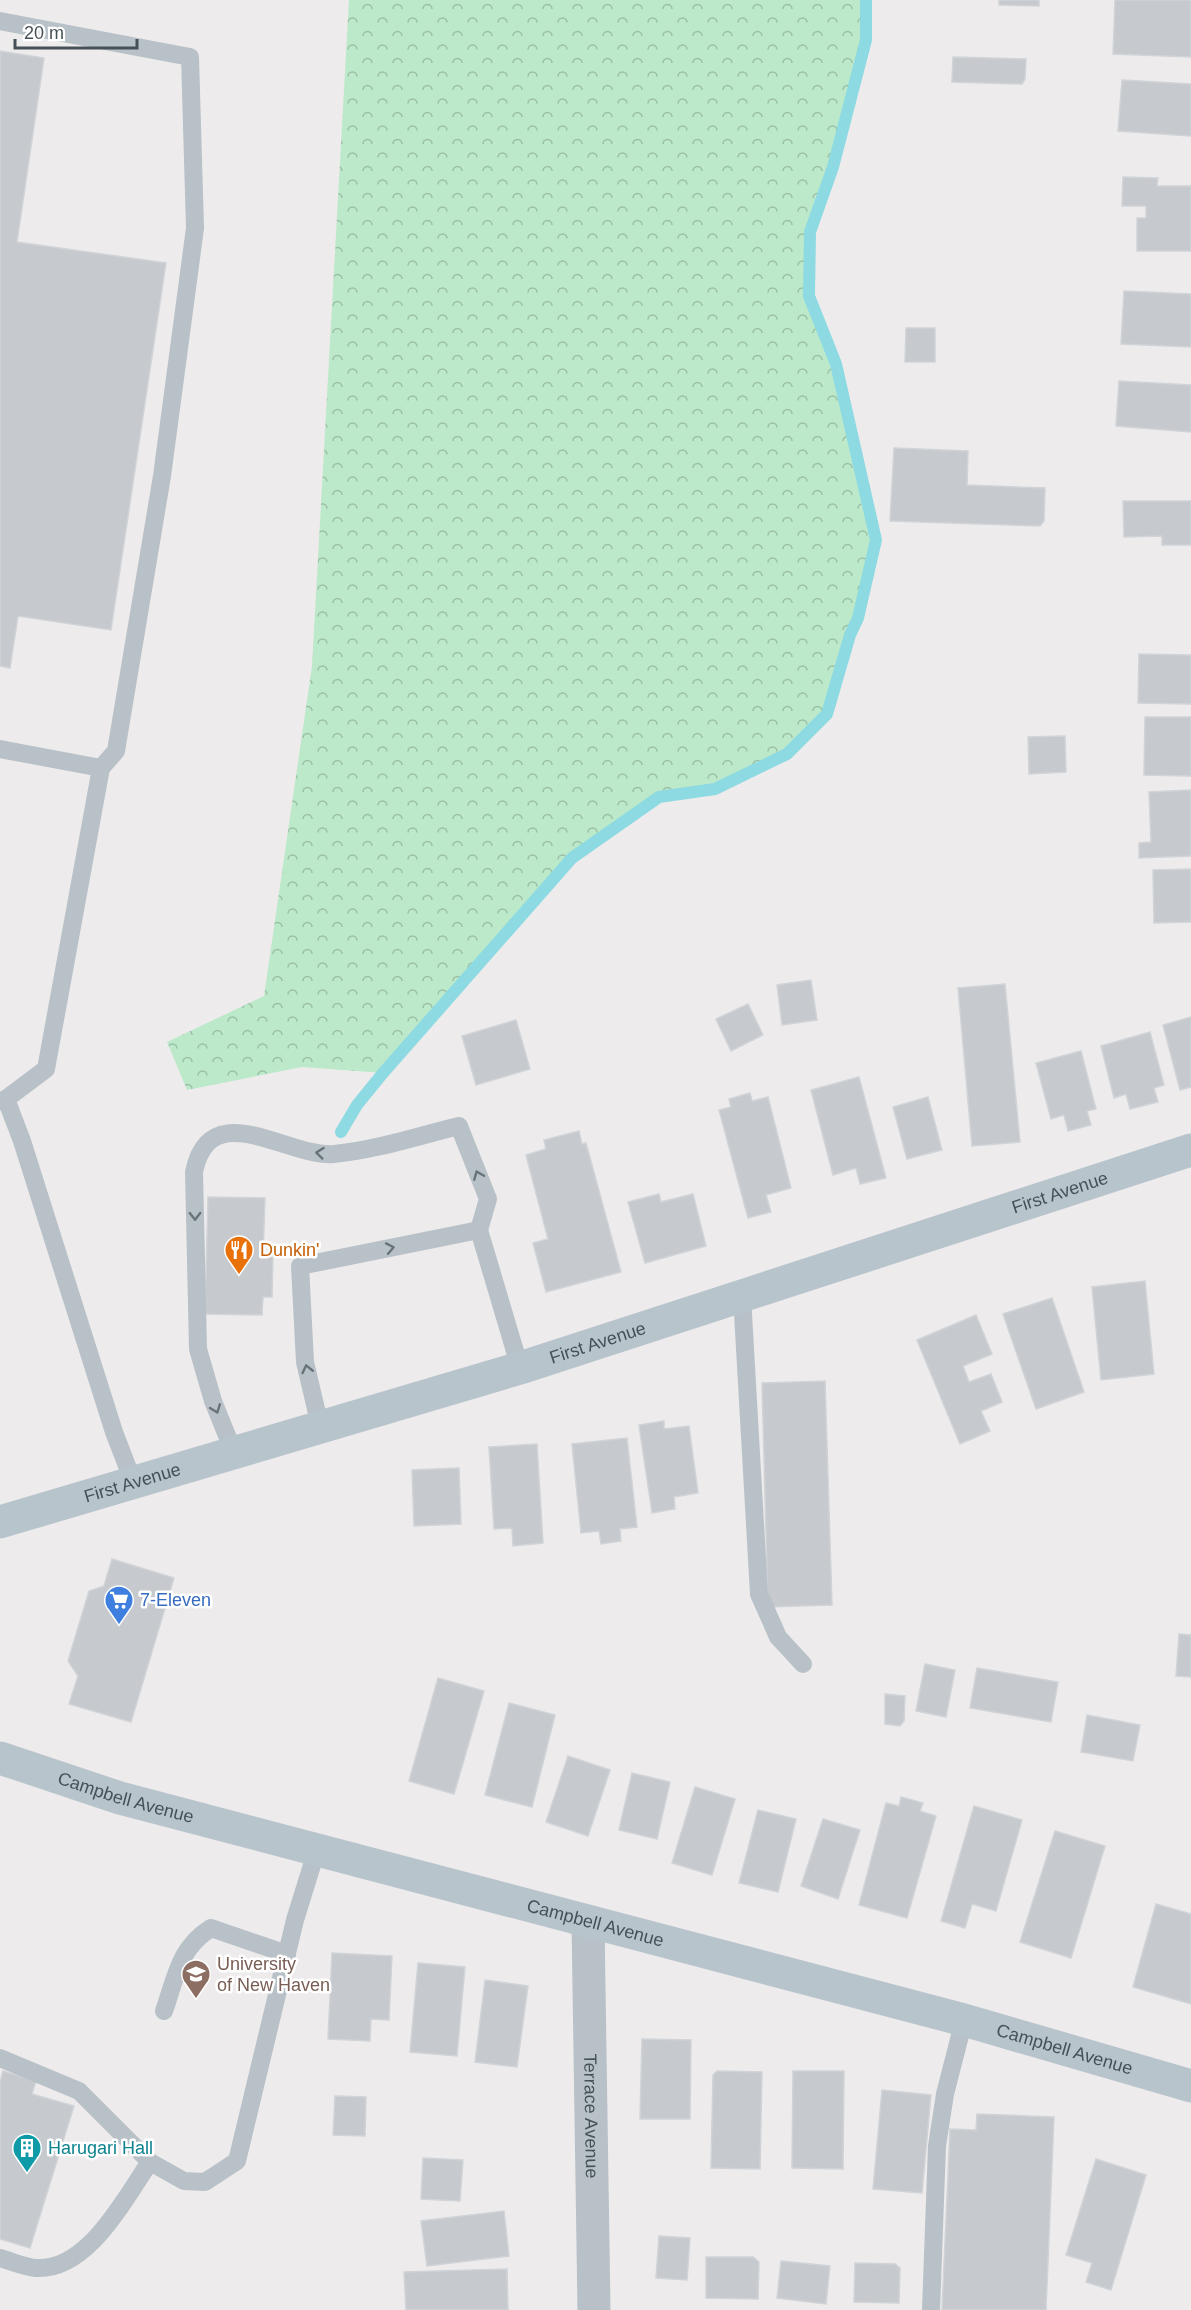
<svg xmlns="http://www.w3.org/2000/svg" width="1191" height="2310" font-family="Helvetica,sans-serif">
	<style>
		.park { fill: url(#park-crowns) }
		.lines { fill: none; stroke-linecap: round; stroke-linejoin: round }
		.stream { stroke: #8ddae2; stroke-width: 12 }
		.building { fill: #c6c9cd; stroke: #d0d3d7; stroke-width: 1.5 }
		.lane { stroke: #b8c1c7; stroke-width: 18 }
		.street { stroke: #b8c1c7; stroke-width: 33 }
		.secondary { stroke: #b8c4cc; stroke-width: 33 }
		.oneway { stroke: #687379 }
		.labels { text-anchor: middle; stroke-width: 5; stroke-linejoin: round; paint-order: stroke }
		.street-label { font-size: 18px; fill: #465157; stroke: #fff }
		.food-label { font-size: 18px; fill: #c56008; stroke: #fff; text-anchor: start }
		.shop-label { font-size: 18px; fill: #366cbe; stroke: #fff; text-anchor: start }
		.education-label { font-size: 18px; fill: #785e54; stroke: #fff; text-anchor: start }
		.culture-label { font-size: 18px; fill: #0d838f; stroke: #fff; text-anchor: start }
	</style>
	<defs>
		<pattern id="park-crowns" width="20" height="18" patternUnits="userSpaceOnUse" patternTransform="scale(1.5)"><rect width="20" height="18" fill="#bce9c9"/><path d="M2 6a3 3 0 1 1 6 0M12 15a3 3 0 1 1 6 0" fill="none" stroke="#9bbfa6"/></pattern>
	</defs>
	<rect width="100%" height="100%" fill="#eeebec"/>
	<polygon class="park" points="349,0 866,0 866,40 833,167 810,232 809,296 836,364 876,540 858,618 827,714 787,754 715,789 659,797 572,858 383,1073 302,1067 187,1090 167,1042 264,996 312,666"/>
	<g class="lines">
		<polyline class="stream" points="341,1132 357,1105 383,1073 572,858 659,797 715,789 787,754 827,714 850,635 858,618 876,540 836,364 809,296 810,232 833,167 866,40 866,0"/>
	</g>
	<g class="building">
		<polygon points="999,0 1039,0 1039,6 999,5"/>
		<polygon points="1115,0 1191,0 1191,57 1113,54"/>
		<polygon points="0,51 44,58 17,242 166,263 111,630 18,616 10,668 0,666"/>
		<polygon points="953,57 1026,59 1025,79 1022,84 952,82"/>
		<polygon points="1122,80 1191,84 1191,136 1118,131"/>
		<polygon points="1123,177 1158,178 1157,186 1191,186 1191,251 1137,251 1137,218 1146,218 1146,206 1122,206"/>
		<polygon points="1124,291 1191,294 1191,347 1121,344"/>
		<polygon points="906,328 935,328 935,362 905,362"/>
		<polygon points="1119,381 1191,385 1191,432 1116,426"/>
		<polygon points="894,448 968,451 967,485 1045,488 1044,521 1040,526 890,521"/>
		<polygon points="1123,501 1191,501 1191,545 1162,545 1162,536 1124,537"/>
		<polygon points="1139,654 1191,655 1191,704 1138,703"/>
		<polygon points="1145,717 1191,717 1191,776 1144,775"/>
		<polygon points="1065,736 1066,772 1029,774 1028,737"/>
		<polygon points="1191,790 1191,856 1139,858 1139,843 1151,842 1149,792"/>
		<polygon points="1191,869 1191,922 1154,923 1153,870"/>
		<polygon points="811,980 817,1020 782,1025 777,985"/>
		<polygon points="1005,984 1020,1142 972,1146 958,988"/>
		<polygon points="748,1004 763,1035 731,1051 716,1019"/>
		<polygon points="1191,1017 1191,1087 1180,1090 1163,1025"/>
		<polygon points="516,1020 530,1069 476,1085 462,1036"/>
		<polygon points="1150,1032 1164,1085 1154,1088 1158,1102 1130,1109 1126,1094 1114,1098 1101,1046"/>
		<polygon points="1081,1051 1096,1109 1087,1111 1091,1125 1068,1131 1064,1115 1051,1119 1036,1063"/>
		<polygon points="859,1077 886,1178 860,1184 856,1168 833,1175 811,1090"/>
		<polygon points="750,1093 752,1101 768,1097 791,1188 766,1195 771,1212 748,1218 719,1110 731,1107 729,1099"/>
		<polygon points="928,1097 942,1150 907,1159 893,1107"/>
		<polygon points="579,1131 582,1144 586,1143 621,1272 546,1292 533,1243 548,1239 526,1155 546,1149 544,1140"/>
		<polygon points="659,1194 661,1202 693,1194 706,1246 645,1263 628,1202"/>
		<polygon points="208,1197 265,1198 263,1255 273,1255 272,1297 263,1297 262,1315 205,1314"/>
		<polygon points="1145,1281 1154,1374 1101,1380 1092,1287"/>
		<polygon points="1052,1298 1084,1392 1036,1409 1003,1314"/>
		<polygon points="976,1315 992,1354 963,1366 969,1382 991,1374 1002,1402 981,1411 990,1431 960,1444 917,1340"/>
		<polygon points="825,1381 832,1605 768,1607 762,1383"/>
		<polygon points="664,1421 664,1429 689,1426 698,1493 674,1497 675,1509 652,1513 639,1425"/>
		<polygon points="627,1438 637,1527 620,1529 621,1541 601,1544 599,1531 581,1533 572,1444"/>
		<polygon points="537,1444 543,1543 513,1546 512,1528 494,1529 489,1447"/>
		<polygon points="459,1468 461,1524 414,1526 412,1470"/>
		<polygon points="112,1559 174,1578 131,1722 69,1704 78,1676 68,1661 89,1591 104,1586"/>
		<polygon points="1179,1634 1191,1635 1191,1677 1176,1676"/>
		<polygon points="925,1664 955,1670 946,1717 916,1711"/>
		<polygon points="977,1668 1058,1682 1051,1722 970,1708"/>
		<polygon points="438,1678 484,1691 454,1794 409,1781"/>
		<polygon points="885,1694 905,1696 904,1721 900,1726 885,1724"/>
		<polygon points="509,1703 555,1715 532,1807 485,1795"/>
		<polygon points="1087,1715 1140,1725 1133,1761 1081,1752"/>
		<polygon points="568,1756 610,1770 588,1836 546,1822"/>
		<polygon points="632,1773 670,1782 657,1839 619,1830"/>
		<polygon points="695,1787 735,1799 712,1875 672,1863"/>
		<polygon points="901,1797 923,1803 920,1811 936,1816 907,1918 859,1905 886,1803 899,1806"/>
		<polygon points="974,1806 1022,1820 996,1911 972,1904 965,1928 941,1921"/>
		<polygon points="758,1810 796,1819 778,1892 739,1883"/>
		<polygon points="823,1819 860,1830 838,1899 801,1886"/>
		<polygon points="1055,1831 1105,1846 1071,1958 1020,1942"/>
		<polygon points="1156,1904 1191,1914 1191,2004 1133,1987"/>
		<polygon points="332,1953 392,1956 389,2020 371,2019 370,2041 328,2039"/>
		<polygon points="418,1963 465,1967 457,2056 410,2052"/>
		<polygon points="485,1980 528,1986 517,2067 475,2062"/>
		<polygon points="642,2039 691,2040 690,2119 640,2119"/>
		<polygon points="3,2071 36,2081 32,2094 74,2106 30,2248 0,2239 0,2082"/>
		<polygon points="717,2071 762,2072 760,2169 711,2168 713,2075"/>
		<polygon points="793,2071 844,2071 843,2169 792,2168"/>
		<polygon points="882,2090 931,2095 922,2193 873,2189"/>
		<polygon points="335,2096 366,2097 365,2136 333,2135"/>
		<polygon points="977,2114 1054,2117 1046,2310 942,2310 950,2129 976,2130"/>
		<polygon points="423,2158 463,2160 460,2201 421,2199"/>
		<polygon points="1096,2159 1146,2175 1111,2290 1086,2282 1092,2263 1066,2255"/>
		<polygon points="504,2211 509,2256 427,2266 421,2221"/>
		<polygon points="659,2236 690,2238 687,2280 656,2278"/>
		<polygon points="706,2257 753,2257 759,2262 758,2299 706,2298"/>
		<polygon points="781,2261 830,2266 826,2304 777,2298"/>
		<polygon points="855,2263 895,2264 900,2268 899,2303 854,2302"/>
		<polygon points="507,2269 508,2310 406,2310 404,2272"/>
	</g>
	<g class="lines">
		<g class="lane">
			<polyline points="0,21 190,57 195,228 162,476 116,751 101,768"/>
			<polyline points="0,749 101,768 46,1069 6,1099"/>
			<polyline points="0,1101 6,1099 22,1141 114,1432 134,1484"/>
			<polyline points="742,1296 759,1594 778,1637 803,1664"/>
			<polyline points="320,1426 305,1362 300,1266 479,1230"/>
			<path d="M234 1453 213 1401 198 1349 194 1172C210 1094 288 1158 334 1154 376 1150 418 1136 459 1126L488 1199 479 1230 520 1368"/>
			<path d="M164 2011C176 1977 179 1948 211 1928L287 1954"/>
			<polyline points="0,2058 79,2091 150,2162 184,2181 205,2182 237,2161 295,1920 317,1849"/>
			<path d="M0 2258C11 2261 24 2267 36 2268 88 2271 124 2199 150 2162"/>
			<polyline points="931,2310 937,2146 945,2094 964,2020"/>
		</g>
		<path class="street" id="s1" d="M588 1922 594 2310"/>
		<g class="secondary">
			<path id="s2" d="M0 1522 520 1368 1191 1150"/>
			<path id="s3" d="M0 1758 120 1798 964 2020 1191 2086"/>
		</g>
	</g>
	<defs><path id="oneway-chevron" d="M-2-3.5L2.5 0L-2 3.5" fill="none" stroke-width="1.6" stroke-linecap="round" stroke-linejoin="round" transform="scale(1.5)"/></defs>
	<g class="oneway">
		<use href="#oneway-chevron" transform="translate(320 1153) rotate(-174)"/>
		<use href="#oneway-chevron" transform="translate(478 1175) rotate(-112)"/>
		<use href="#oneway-chevron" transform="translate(195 1216) rotate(89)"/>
		<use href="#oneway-chevron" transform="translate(390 1248) rotate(-11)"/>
		<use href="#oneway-chevron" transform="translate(307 1369) rotate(-103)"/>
		<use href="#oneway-chevron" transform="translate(216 1409) rotate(69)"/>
	</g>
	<defs>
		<g id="restaurant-pin" transform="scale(1.5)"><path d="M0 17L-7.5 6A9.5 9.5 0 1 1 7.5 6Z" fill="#e8710a" stroke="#fff"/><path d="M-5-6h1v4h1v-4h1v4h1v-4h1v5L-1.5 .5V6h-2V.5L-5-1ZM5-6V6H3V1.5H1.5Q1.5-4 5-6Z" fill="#fff"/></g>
		<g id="supermarket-pin" transform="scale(1.5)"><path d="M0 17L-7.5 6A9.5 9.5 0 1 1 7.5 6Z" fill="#3f7fe0" stroke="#fff"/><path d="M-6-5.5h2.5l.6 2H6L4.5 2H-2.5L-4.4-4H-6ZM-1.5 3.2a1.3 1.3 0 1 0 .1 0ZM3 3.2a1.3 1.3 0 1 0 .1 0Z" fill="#fff"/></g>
		<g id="university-pin" transform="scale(1.5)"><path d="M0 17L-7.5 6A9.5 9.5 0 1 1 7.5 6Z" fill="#8d6e63" stroke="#fff"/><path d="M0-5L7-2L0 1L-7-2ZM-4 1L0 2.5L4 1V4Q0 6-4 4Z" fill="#fff"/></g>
		<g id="building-pin" transform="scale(1.5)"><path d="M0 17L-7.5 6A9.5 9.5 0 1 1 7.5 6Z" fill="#0f9aa8" stroke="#fff"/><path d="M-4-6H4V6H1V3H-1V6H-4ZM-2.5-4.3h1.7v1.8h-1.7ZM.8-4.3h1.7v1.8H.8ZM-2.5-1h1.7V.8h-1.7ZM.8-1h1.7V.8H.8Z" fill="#fff"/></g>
	</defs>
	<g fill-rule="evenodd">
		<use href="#restaurant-pin" x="239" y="1250"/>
		<use href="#supermarket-pin" x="119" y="1600"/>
		<use href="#university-pin" x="196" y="1974"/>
		<use href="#building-pin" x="27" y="2148"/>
	</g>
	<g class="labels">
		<g class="street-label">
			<text dy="6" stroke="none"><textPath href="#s2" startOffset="1110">First Avenue</textPath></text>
			<text dy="6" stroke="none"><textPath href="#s2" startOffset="624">First Avenue</textPath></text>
			<text dy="6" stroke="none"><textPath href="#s2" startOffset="138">First Avenue</textPath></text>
			<text dy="6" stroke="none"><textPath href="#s3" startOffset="132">Campbell Avenue</textPath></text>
			<text dy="6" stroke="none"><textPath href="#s3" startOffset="618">Campbell Avenue</textPath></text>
			<text dy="6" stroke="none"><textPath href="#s3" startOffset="1104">Campbell Avenue</textPath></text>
			<text dy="6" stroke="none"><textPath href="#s1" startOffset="194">Terrace Avenue</textPath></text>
		</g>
		<g class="food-label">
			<text x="260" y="1256">Dunkin'</text>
		</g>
		<g class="shop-label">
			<text x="140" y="1606">7-Eleven</text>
		</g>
		<g class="education-label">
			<text x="217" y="1970">University<tspan x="217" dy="21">of New Haven</tspan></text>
		</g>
		<g class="culture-label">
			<text x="48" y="2154">Harugari Hall</text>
		</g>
	</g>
	<path d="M15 39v9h122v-9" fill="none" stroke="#465157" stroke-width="3"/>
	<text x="24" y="39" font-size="18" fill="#465157" stroke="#ffffff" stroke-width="4.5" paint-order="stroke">20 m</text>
</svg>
